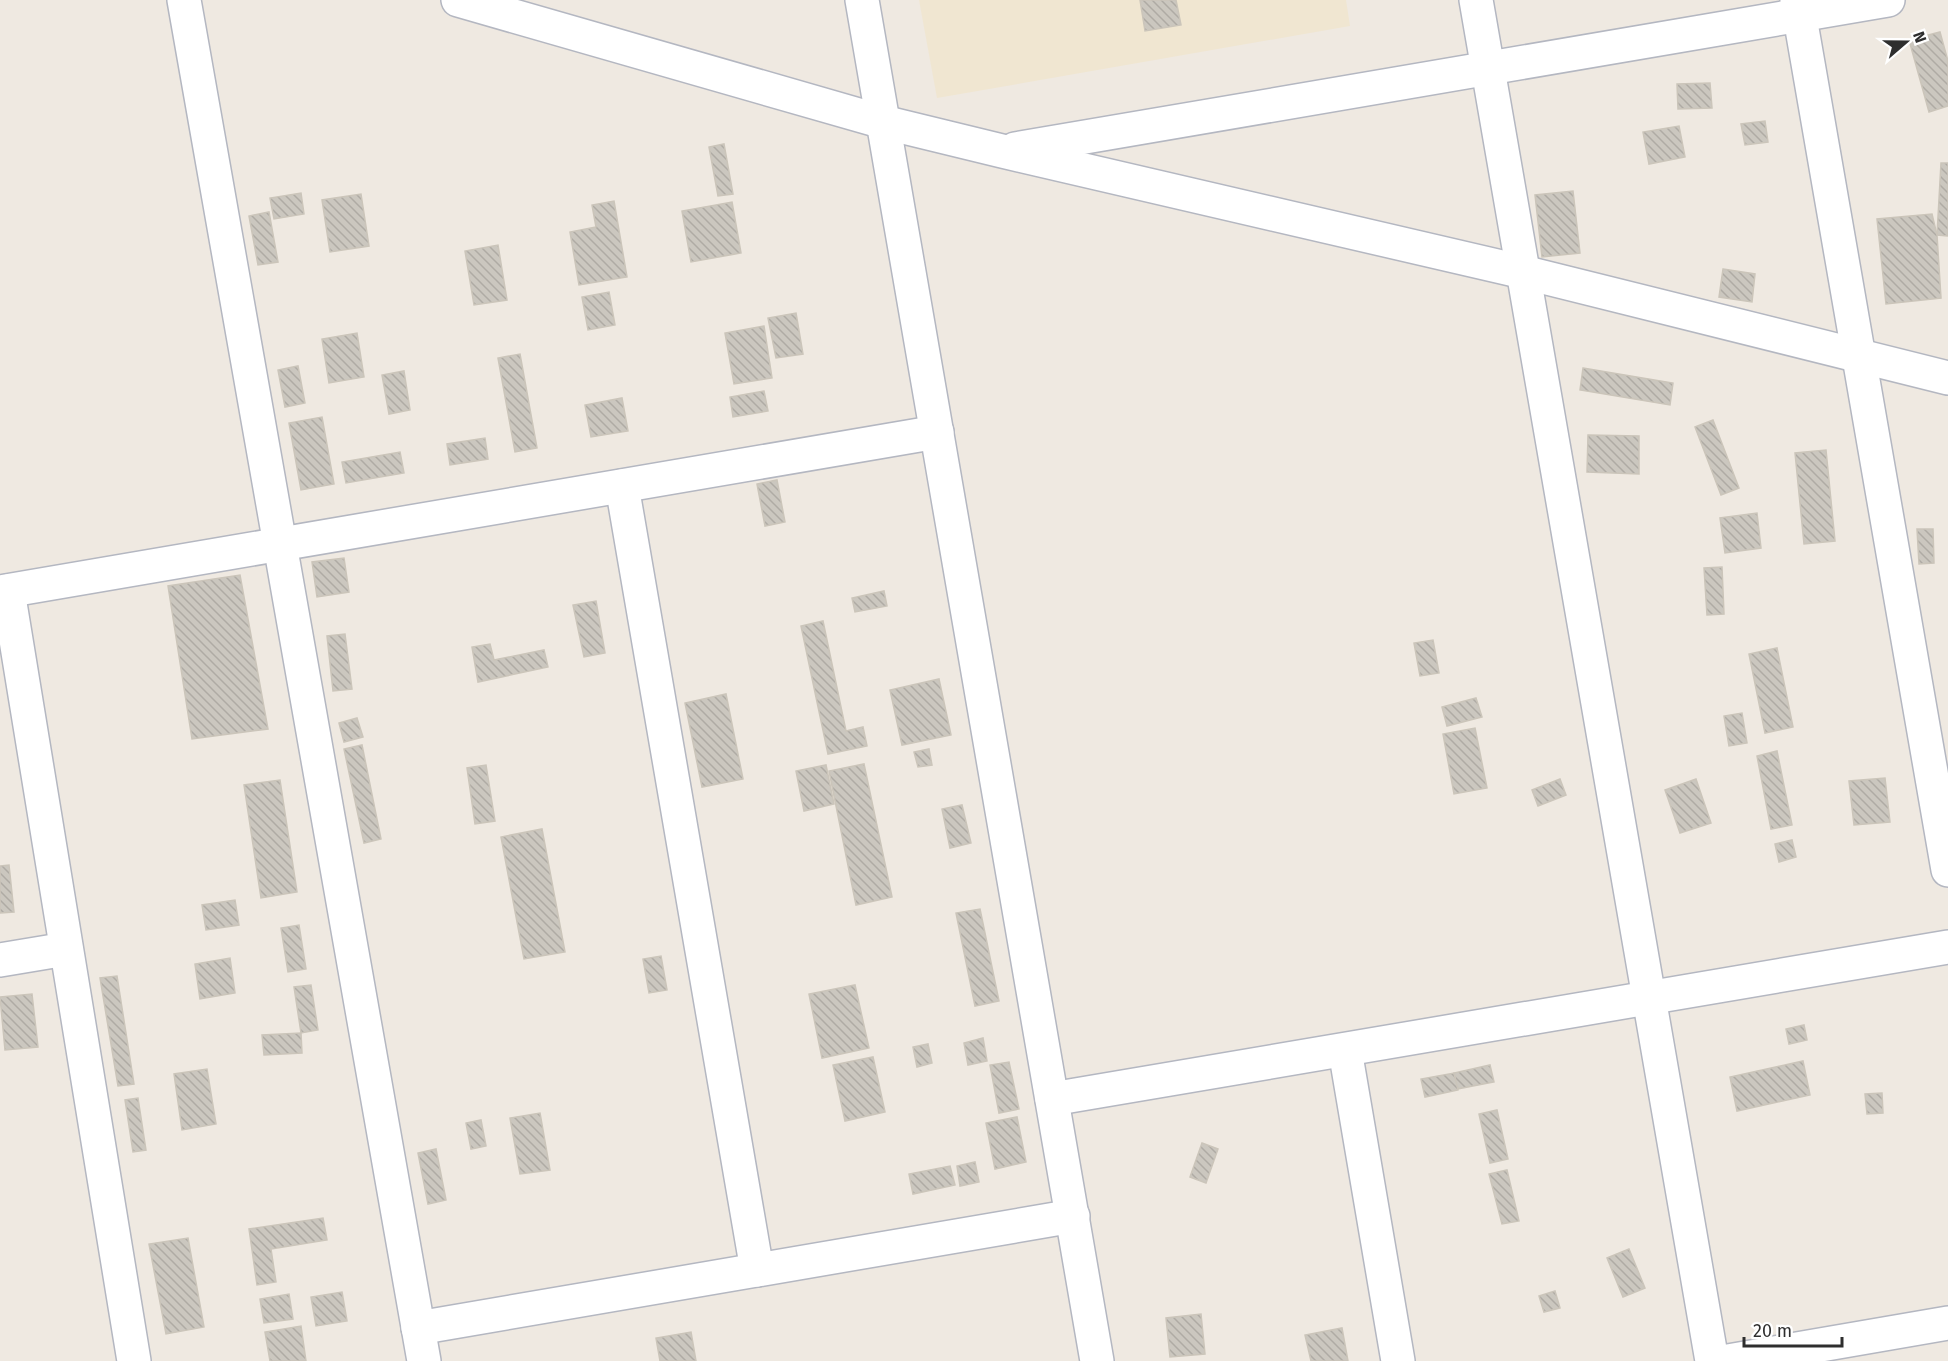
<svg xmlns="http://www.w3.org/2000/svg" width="1948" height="1361" font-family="'Fira Sans',sans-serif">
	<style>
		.education { fill: #f0e6d1 }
		.building { fill: url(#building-back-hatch); stroke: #cbc5ba; stroke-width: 1.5 }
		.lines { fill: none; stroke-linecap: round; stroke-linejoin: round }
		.minor-casing { stroke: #b4b7c1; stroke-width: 36 }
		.minor { stroke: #fff; stroke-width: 33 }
	</style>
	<defs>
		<pattern id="building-back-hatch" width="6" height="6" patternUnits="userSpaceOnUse" patternTransform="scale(1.5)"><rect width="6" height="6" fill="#cbc7bf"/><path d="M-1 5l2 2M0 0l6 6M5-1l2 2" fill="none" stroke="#afaba4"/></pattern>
	</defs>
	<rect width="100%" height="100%" fill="#efe9e1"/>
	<polygon class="education" points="919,0 1346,0 1350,26 937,98"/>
	<g class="building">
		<polygon points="1140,0 1176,0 1181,25 1145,31"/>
		<polygon points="1940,32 1948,61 1948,106 1929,112 1909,40"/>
		<polygon points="1710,83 1712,108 1678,109 1677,84"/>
		<polygon points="1765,121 1768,142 1745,145 1741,124"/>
		<polygon points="1679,126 1685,157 1649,164 1643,132"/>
		<polygon points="724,144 733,194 718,196 709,147"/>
		<polygon points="1941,163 1948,163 1948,236 1937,235"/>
		<polygon points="1573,191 1580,253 1542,257 1535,195"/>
		<polygon points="301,193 304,214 274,219 270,198"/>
		<polygon points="361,194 369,246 330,252 322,200"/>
		<polygon points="614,201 627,277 579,285 570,232 596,227 592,205"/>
		<polygon points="732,202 741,253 691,262 682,211"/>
		<polygon points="269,212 278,262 258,265 249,216"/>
		<polygon points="1932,214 1937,235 1941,298 1886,304 1877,219"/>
		<polygon points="498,245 507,300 474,305 465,251"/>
		<polygon points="1723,269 1755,274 1752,302 1719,297"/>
		<polygon points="609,292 615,325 588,330 582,297"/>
		<polygon points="796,313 803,354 776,358 768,318"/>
		<polygon points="764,326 772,378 734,384 725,333"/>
		<polygon points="357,333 364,377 329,383 322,339"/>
		<polygon points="520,354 537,448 515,452 498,358"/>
		<polygon points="298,366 305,403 285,407 278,370"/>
		<polygon points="1583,368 1673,383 1670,405 1580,390"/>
		<polygon points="404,371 410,410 389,414 382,375"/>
		<polygon points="764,391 768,411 733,417 730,397"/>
		<polygon points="622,398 628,431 591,437 585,405"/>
		<polygon points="322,417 334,484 301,490 289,423"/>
		<polygon points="1713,420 1739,488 1721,495 1695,427"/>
		<polygon points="1588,435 1639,436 1639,474 1587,472"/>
		<polygon points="485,438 488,459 450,465 447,444"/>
		<polygon points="1826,450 1835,541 1804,544 1795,453"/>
		<polygon points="400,452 404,473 346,483 342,462"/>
		<polygon points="777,480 785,522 765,526 757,484"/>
		<polygon points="1757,513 1761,548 1725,553 1720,518"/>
		<polygon points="1917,529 1933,529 1934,563 1919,564"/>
		<polygon points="344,558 349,592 317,597 312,562"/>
		<polygon points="1722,567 1724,614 1707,615 1704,568"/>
		<polygon points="240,575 268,729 192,739 168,586"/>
		<polygon points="884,591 887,606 855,612 852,598"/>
		<polygon points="596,601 605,653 584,657 573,605"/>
		<polygon points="823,621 846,731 863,727 867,746 828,754 801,626"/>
		<polygon points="345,634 352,689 333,691 327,636"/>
		<polygon points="1433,640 1439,673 1420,676 1414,643"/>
		<polygon points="490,644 494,660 544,650 548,667 478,682 472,647"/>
		<polygon points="1777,648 1793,727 1765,733 1749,654"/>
		<polygon points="939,679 951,735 902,745 890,690"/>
		<polygon points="726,694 743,779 702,787 685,703"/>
		<polygon points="1476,698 1482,717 1447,726 1442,707"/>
		<polygon points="1742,713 1747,743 1729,746 1724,716"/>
		<polygon points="357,718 363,737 344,742 339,723"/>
		<polygon points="1475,728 1487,788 1454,794 1443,734"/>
		<polygon points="362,745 381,839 364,843 344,749"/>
		<polygon points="929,749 932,765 918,767 914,752"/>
		<polygon points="1777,751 1792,825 1771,829 1757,756"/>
		<polygon points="864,764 892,897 856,905 829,771"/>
		<polygon points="486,765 495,821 475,824 467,768"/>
		<polygon points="826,765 834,804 804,811 796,771"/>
		<polygon points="1885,778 1890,822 1854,825 1849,781"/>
		<polygon points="1560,779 1566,795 1538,806 1532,790"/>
		<polygon points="1696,779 1711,823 1680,833 1665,790"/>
		<polygon points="280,780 297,892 261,898 244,785"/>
		<polygon points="962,805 971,843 950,848 942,809"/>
		<polygon points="542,829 565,952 524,959 501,837"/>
		<polygon points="1792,840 1796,857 1779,862 1775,844"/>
		<polygon points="9,865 14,912 0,913 0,866"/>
		<polygon points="235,900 239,925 206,930 202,905"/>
		<polygon points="980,909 999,1001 975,1006 956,913"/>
		<polygon points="299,925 306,969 288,972 281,928"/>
		<polygon points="661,956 667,990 649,993 643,959"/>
		<polygon points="230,958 235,993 200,999 195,964"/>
		<polygon points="117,976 134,1084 118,1086 100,978"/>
		<polygon points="311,985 318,1030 301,1033 294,987"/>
		<polygon points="855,985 869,1048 822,1058 809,994"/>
		<polygon points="32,994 38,1047 5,1050 0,997"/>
		<polygon points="1804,1025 1807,1040 1789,1044 1786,1029"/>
		<polygon points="301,1033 302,1053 264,1055 262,1035"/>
		<polygon points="983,1038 987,1061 968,1065 964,1043"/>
		<polygon points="928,1044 932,1063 917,1067 913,1047"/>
		<polygon points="873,1057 885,1112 845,1121 833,1065"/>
		<polygon points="1803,1061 1810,1095 1737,1111 1730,1077"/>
		<polygon points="1009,1062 1019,1109 999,1113 990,1065"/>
		<polygon points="1490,1065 1494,1082 1457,1089 1454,1073"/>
		<polygon points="207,1069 216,1124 182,1130 174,1074"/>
		<polygon points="1454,1073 1458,1090 1425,1097 1421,1079"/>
		<polygon points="1882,1093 1883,1113 1867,1114 1865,1094"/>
		<polygon points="138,1098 146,1150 133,1152 125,1100"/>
		<polygon points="1497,1110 1508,1159 1490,1163 1479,1114"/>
		<polygon points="540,1113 550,1170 520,1174 510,1118"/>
		<polygon points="1017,1117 1026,1162 995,1169 986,1123"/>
		<polygon points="481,1120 486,1146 471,1149 466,1123"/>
		<polygon points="1202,1143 1218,1149 1206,1183 1190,1177"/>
		<polygon points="436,1149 446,1200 428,1204 418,1153"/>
		<polygon points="975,1162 979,1182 960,1186 957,1166"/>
		<polygon points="950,1166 955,1185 913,1194 909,1174"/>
		<polygon points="1507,1170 1519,1221 1502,1224 1489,1174"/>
		<polygon points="323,1218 327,1240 271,1249 276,1282 257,1285 249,1229"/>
		<polygon points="188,1238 204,1327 166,1334 149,1244"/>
		<polygon points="1629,1249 1645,1288 1623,1297 1607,1258"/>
		<polygon points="1555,1291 1560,1308 1544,1312 1539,1296"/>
		<polygon points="342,1292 347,1321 316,1326 311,1297"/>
		<polygon points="289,1294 293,1319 264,1323 260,1299"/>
		<polygon points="1201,1314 1205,1354 1170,1357 1166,1318"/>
		<polygon points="301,1326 306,1361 270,1361 265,1332"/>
		<polygon points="1342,1328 1348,1361 1311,1361 1305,1335"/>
		<polygon points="691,1332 696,1361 660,1361 656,1338"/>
	</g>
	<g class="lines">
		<g class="minor-casing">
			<g id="minor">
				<polyline points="184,0 424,1361"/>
				<polyline points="458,0 883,122 1002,151 1523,272 1948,378"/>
				<polyline points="862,0 1097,1361"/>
				<polyline points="1476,0 1712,1361"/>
				<polyline points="1797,0 1948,870"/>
				<polyline points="1015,149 1888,0"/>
				<polyline points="622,486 757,1270"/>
				<polyline points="8,591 134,1361"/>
				<polyline points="0,592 937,432"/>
				<polyline points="0,960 66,949"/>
				<polyline points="1345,1050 1398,1361"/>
				<polyline points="1052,1099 1948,947"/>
				<polyline points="418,1328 1073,1216"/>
				<polyline points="1728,1361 1948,1323"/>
			</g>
		</g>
		<use href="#minor" class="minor"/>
	</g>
	<g transform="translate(1906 42) rotate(70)" stroke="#ffffff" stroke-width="4.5" paint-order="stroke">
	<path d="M0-4.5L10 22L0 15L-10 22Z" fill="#2e2e2e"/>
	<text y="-9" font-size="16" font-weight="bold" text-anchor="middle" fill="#2e2e2e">N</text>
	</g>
	<path d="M1744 1337v9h98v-9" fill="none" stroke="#2e2e2e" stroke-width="3"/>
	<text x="1753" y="1337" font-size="18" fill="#2e2e2e" stroke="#ffffff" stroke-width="4.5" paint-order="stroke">20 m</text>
</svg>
